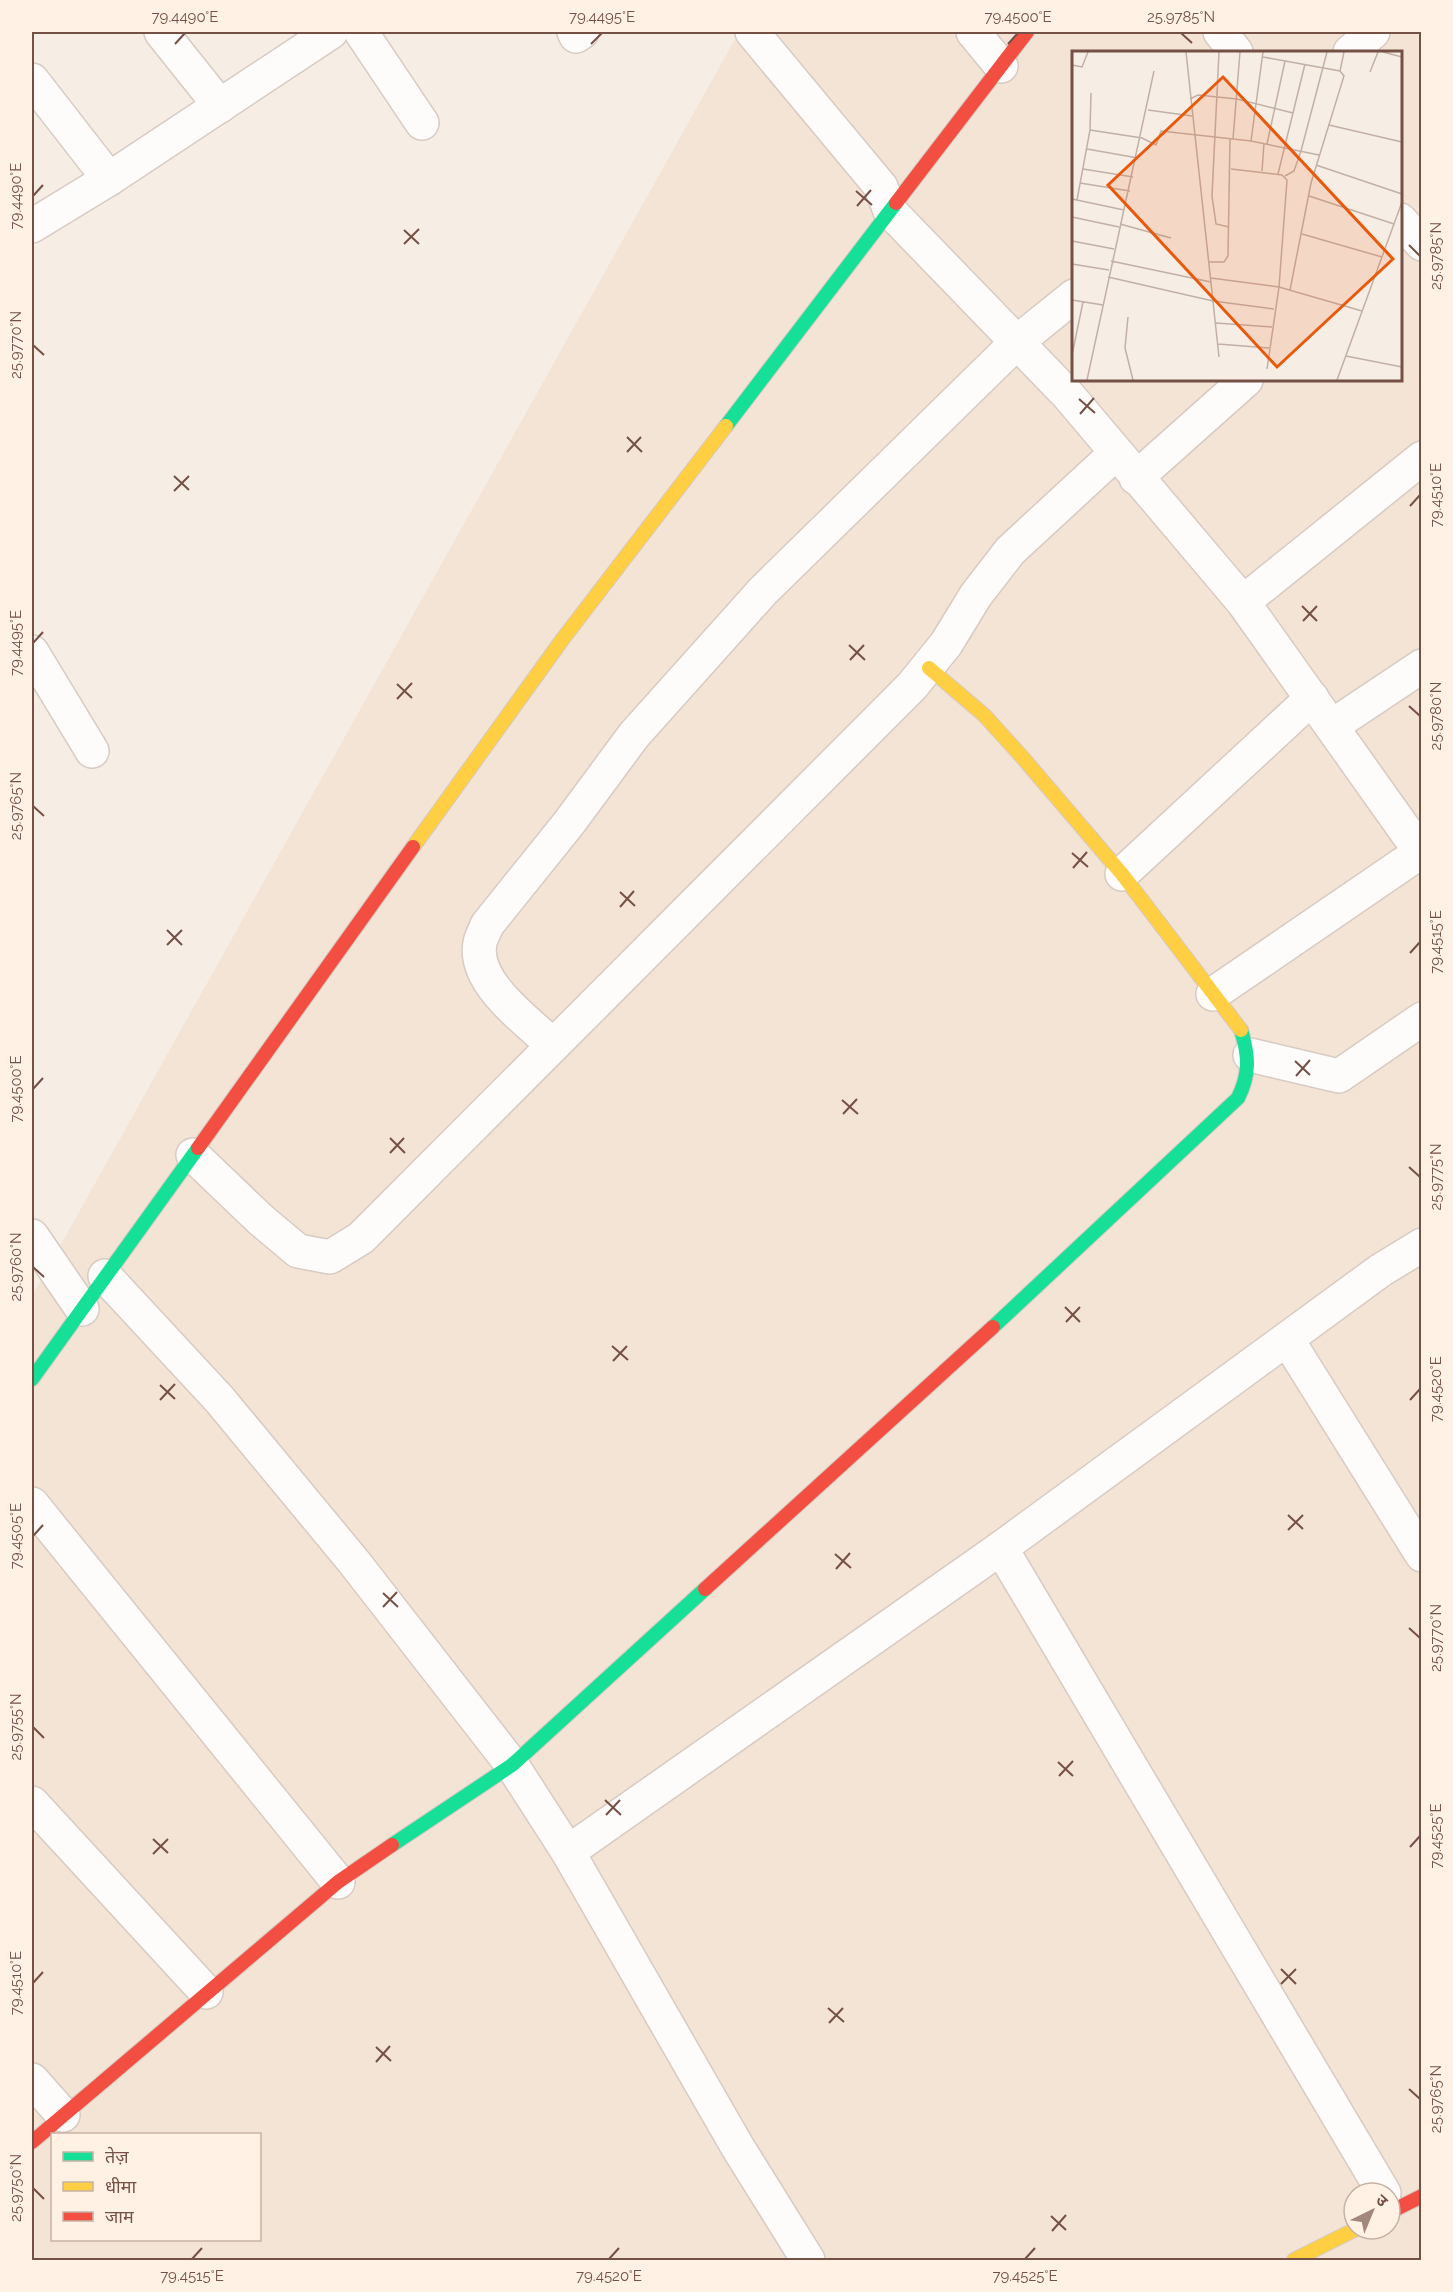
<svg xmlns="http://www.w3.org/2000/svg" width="1453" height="2292" font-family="Raleway,'Noto Sans Devanagari',sans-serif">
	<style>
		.residential { fill: #f4e4d5; fill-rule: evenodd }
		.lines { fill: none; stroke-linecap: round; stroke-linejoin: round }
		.street-casing { stroke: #d7cbc3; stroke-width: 36 }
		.fast-casing { stroke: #d7c9c1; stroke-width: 16 }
		.slow-casing { stroke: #d7c9c1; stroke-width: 16 }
		.jam-casing { stroke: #d7c9c1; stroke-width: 16 }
		.street { stroke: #fefcfb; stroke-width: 33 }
		.fast { stroke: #16e098; stroke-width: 14 }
		.slow { stroke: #ffcf43; stroke-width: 14 }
		.jam { stroke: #f24e42; stroke-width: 14 }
		.ticks { fill: none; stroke: #755044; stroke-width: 2 }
		.inset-road { fill: none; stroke: #c2afa5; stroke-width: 1.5 }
		.view { fill: #e8590c; fill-opacity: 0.15; stroke: #e8590c; stroke-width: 3 }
		.inset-edge { fill: none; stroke: #755044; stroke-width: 3 }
		.neatline { fill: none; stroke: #755044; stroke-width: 2 }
		.ticks-label { font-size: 15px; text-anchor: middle; fill: #755044 }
	</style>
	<rect width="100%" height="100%" fill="#f6eee5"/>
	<path class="residential" d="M739 32H1421V2260H32V1296ZM1074 52H1400V380H1074ZM52 2134H260V2240H52ZM1354 2193H1390V2229H1354Z"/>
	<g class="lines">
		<g class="street-casing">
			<g id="street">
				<polyline points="161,32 220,106"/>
				<polyline points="361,32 422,123"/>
				<polyline points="574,32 576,36 582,32"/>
				<polyline points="752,32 881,187 890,211 1068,395 1243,602 1422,854"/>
				<polyline points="973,32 1001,66"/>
				<polyline points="1220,32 1236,52"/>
				<polyline points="1350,52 1373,32"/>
				<polyline points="32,80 109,179"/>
				<polyline points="1400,220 1422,244"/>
				<polyline points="32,226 109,179 331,32"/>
				<polyline points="1136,478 1246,380"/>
				<polyline points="1243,602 1422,458"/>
				<polyline points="32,652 92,751"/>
				<polyline points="1332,726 1422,666"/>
				<polyline points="1122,874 1312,698"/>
				<polyline points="1213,994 1422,851"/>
				<path d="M553 1045C528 1022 472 982 480 943 481 937 485 931 487 925L569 823 634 735 763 591 1017 342 1074 296"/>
				<polyline points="1250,1055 1339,1076 1422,1019"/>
				<polyline points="193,1155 261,1220 298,1251 330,1257 361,1238 912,686 946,644 976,595 1010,551 1116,453"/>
				<polyline points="32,1236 82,1309"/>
				<polyline points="105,1276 220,1400 354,1562 512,1765 568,1852 737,2146 808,2260"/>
				<polyline points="1287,1339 1422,1555"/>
				<polyline points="32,1504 338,1882"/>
				<polyline points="1001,1548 1384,2193"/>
				<polyline points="32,1803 206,1992"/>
				<polyline points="568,1852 1001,1548 1381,1270 1422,1245"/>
				<polyline points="32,2080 63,2115"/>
			</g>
		</g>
		<g class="fast-casing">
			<g id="fast">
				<polyline points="726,426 896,203"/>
				<path d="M993 1327 1238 1098C1250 1074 1249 1056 1241 1030"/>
				<polyline points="32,1379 198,1148"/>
				<polyline points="392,1845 512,1765 705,1589"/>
			</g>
		</g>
		<g class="slow-casing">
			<g id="slow">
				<polyline points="929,668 984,715 1023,758 1122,874 1241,1030"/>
				<polyline points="413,847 562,640 726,426"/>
				<polyline points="1294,2260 1356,2229"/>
			</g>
		</g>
		<g class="jam-casing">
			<g id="jam">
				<polyline points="896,203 1027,32"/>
				<polyline points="198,1148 413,847"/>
				<polyline points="705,1589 993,1327"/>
				<polyline points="32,2142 338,1882 392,1845"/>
				<polyline points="1390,2212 1422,2196"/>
			</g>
		</g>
		<use href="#street" class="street"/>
		<use href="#fast" class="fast"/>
		<use href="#slow" class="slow"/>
		<use href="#jam" class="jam"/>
	</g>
	<path class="ticks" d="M1181 33 1192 43M175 44 185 33M591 44 602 33M1008 44 1018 33M856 191 872 205M33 196 43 185M857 206 871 190M404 230 419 244M404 244 419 229M1409 245 1420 256M33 345 44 355M1079 399 1095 413M1080 414 1094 398M627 437 642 452M627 452 641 437M174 476 189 490M174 491 189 476M1410 506 1420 495M1302 606 1317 621M1303 621 1317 606M33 643 43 632M849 645 865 660M850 660 864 645M397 684 412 698M397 699 412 683M1409 706 1420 716M33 806 44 816M1072 853 1088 867M1073 868 1087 852M620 892 635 906M620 907 634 891M167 930 182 945M167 945 182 930M1410 953 1420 942M1295 1061 1310 1075M1296 1076 1310 1060M33 1089 43 1078M842 1100 858 1114M843 1114 857 1099M390 1138 405 1153M390 1153 404 1138M1409 1167 1420 1177M33 1267 44 1277M1065 1307 1080 1322M1066 1322 1080 1307M612 1346 628 1360M613 1361 627 1346M160 1385 175 1399M160 1400 175 1384M1410 1400 1420 1389M1288 1515 1303 1529M1288 1530 1303 1515M33 1536 43 1525M835 1554 851 1568M836 1569 850 1553M383 1593 398 1607M383 1607 397 1592M1409 1628 1420 1638M33 1727 44 1738M1058 1762 1073 1776M1059 1776 1073 1761M605 1800 621 1815M606 1815 620 1800M153 1839 168 1853M1410 1847 1420 1836M153 1854 168 1839M1281 1969 1296 1984M33 1983 43 1972M1281 1984 1296 1969M828 2008 844 2022M829 2023 843 2008M376 2047 391 2061M376 2062 390 2046M1409 2089 1420 2099M33 2188 44 2199M1051 2216 1066 2230M1052 2231 1066 2215M192 2259 202 2248M609 2259 619 2248M1025 2259 1035 2248"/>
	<g transform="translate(1072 51)">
		<rect width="330" height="330" fill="#f6eee5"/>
		<path class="inset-road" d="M114 1 147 306M147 1 140 145 144 173 157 176M311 1 330 6M191 6 268 20 272 25 239 132 218 239M0 14 10 16 16 1M268 20 272 1M298 21 306 1M118 48 126 44 165 48 221 62M76 59 120 65M257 74 330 91M18 79 70 87 84 94 89 80 179 90 247 104M161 88 168 1M179 90 191 1M195 93 213 10M15 98 66 107M244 114 330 143M11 118 61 126M159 118 210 124 215 129 207 236 195 318M190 120 192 92M206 123 233 13M213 125 222 120 229 100 255 1M8 132 58 140M237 145 322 173M0 148 52 159M5 149 18 79 19 42M0 166 47 176M48 173 99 187M230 183 310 206M0 190 42 198M39 210 139 231M137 211H152L156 205 158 87M0 213 37 219M36 226 141 250 202 258M139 227 207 236 290 260M0 249 31 254M56 266 53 297 61 329M144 272 200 276M146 293 197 297M0 304 11 251M274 305 330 316M15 329 82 20M265 329 330 151"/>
		<path class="view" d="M151 26 321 208 205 316 36 134Z"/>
		<rect width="330" height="330" class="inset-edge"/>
	</g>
	<rect width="1453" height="2292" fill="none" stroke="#fff2e5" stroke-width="66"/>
	<rect x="51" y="2133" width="210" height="108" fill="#fff2e5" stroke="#c8b1a5" stroke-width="1.5"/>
	<rect x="63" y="2152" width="30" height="9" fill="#16e098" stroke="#c8b1a5" stroke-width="1.5"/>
	<text x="105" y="2163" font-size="18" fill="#755044">तेज़</text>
	<rect x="63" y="2182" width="30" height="9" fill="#ffcf43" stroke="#c8b1a5" stroke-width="1.5"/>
	<text x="105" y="2193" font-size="18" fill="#755044">धीमा</text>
	<rect x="63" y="2212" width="30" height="9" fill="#f24e42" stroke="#c8b1a5" stroke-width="1.5"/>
	<text x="105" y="2223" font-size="18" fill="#755044">जाम</text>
	<g transform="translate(1372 2211) rotate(43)"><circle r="28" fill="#fff2e5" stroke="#c8b1a5" stroke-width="1.5"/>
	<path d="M0-4.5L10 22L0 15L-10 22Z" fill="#a2877c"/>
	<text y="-9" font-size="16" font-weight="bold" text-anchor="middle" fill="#755044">उ</text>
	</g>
	<rect x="33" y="33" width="1387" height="2226" class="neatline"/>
	<g class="ticks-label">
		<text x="185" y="22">79.4490°E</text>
		<text x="602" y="22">79.4495°E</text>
		<text x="1018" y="22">79.4500°E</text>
		<text x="1181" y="22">25.9785°N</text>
		<text transform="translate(16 196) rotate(-90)" y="5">79.4490°E</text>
		<text transform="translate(1436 256) rotate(-90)" y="5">25.9785°N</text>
		<text transform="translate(16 345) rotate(-90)" y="5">25.9770°N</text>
		<text transform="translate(1436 495) rotate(-90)" y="5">79.4510°E</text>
		<text transform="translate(16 643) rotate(-90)" y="5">79.4495°E</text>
		<text transform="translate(1436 716) rotate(-90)" y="5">25.9780°N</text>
		<text transform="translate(16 806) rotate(-90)" y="5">25.9765°N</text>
		<text transform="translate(1436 942) rotate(-90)" y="5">79.4515°E</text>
		<text transform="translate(16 1089) rotate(-90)" y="5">79.4500°E</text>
		<text transform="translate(1436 1177) rotate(-90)" y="5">25.9775°N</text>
		<text transform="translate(16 1267) rotate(-90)" y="5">25.9760°N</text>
		<text transform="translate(1436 1389) rotate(-90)" y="5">79.4520°E</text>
		<text transform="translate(16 1536) rotate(-90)" y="5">79.4505°E</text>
		<text transform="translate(1436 1638) rotate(-90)" y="5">25.9770°N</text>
		<text transform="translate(16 1727) rotate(-90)" y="5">25.9755°N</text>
		<text transform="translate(1436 1836) rotate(-90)" y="5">79.4525°E</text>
		<text transform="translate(16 1983) rotate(-90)" y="5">79.4510°E</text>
		<text transform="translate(1436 2099) rotate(-90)" y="5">25.9765°N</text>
		<text transform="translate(16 2188) rotate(-90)" y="5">25.9750°N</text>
		<text x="192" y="2281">79.4515°E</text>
		<text x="609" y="2281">79.4520°E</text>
		<text x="1025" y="2281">79.4525°E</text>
	</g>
</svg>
